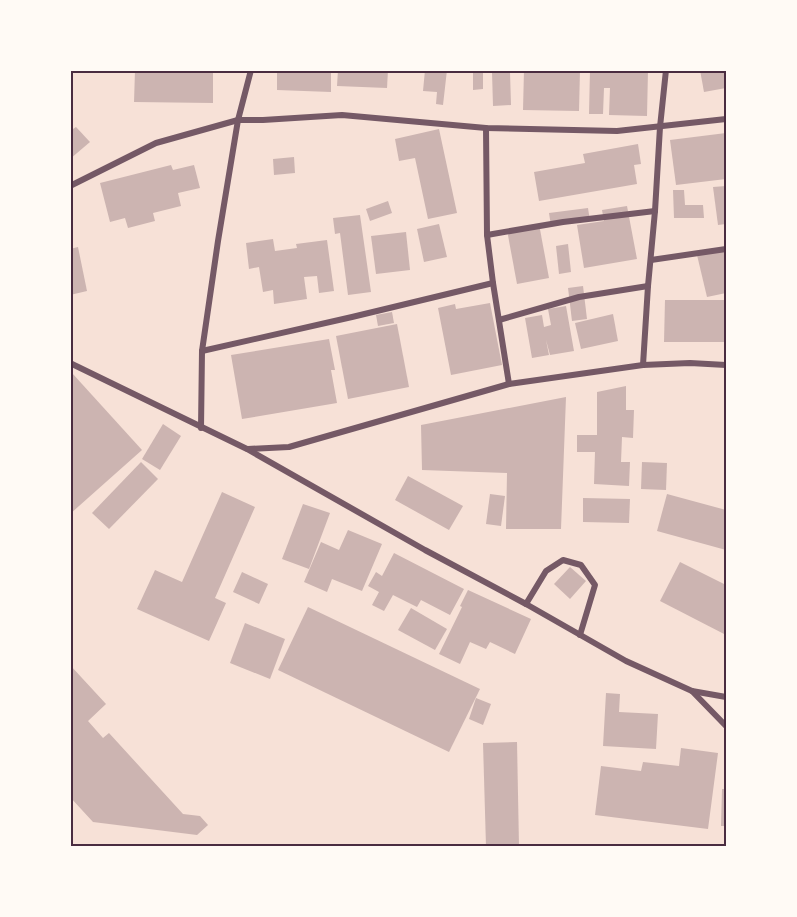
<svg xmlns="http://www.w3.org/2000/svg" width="797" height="917" font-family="'Playfair Display',serif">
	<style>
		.building { fill: #ccb4b1 }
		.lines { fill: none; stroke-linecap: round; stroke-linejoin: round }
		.minor { stroke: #755966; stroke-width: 6 }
		.neatline { fill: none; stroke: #4a2c40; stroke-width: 2 }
	</style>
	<rect width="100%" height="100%" fill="#f7e1d7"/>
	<g class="building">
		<polygon points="135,70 213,70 213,103 134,102"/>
		<polygon points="277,70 331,70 331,92 277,90"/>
		<polygon points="338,70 388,70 387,88 337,86"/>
		<polygon points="425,70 447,70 443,105 436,104 437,92 423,91"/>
		<polygon points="473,70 483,70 483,89 473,90"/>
		<polygon points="524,70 580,70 579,111 523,110"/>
		<polygon points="590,70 648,70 647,116 609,115 610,88 604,88 603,114 589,114"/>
		<polygon points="700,70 726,70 726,88 704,92"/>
		<polygon points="492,72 510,72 511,105 493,106"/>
		<polygon points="76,127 90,142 70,159 70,131"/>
		<polygon points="439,129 457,213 428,219 415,158 399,161 395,139"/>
		<polygon points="726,133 726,179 676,185 670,140"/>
		<polygon points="638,144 641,164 634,165 637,184 539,201 534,172 585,163 583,154"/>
		<polygon points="294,157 295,173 274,175 273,159"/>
		<polygon points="171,165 173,170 194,165 200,188 178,193 181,206 153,213 155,221 128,228 125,218 110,222 100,183"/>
		<polygon points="726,186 726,224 718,225 713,187"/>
		<polygon points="673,190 684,190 685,205 703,205 704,218 674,218"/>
		<polygon points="388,201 392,213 370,221 366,209"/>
		<polygon points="627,206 637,259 584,268 577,225 604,221 602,210"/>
		<polygon points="588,208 590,221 551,226 549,213"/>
		<polygon points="360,215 371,292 348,295 340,233 335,234 333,218"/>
		<polygon points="439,224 447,257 424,262 417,229"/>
		<polygon points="539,224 549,278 517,284 507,230"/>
		<polygon points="406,232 410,270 376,274 371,236"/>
		<polygon points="273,239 275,251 297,248 296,244 327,240 334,291 319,293 317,276 304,277 307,299 274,304 273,290 263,292 259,267 249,269 246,243"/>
		<polygon points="568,244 571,272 559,274 556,246"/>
		<polygon points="78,247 87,291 70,295 70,249"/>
		<polygon points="725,248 726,293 707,297 697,255"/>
		<polygon points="583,286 587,319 572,321 568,288"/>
		<polygon points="665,300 726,300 726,342 664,342"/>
		<polygon points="490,303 502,365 451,375 438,308 455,304 456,309"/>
		<polygon points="566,306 574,351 550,355 546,340 549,355 532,358 525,318 542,315 544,327 551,325 548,309"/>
		<polygon points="392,312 394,323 378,326 376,315"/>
		<polygon points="613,314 618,341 581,349 575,323"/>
		<polygon points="397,324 409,387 348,399 336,336"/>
		<polygon points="329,339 335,370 331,370 337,403 242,419 231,355"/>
		<polygon points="72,373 142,450 70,514 70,375"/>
		<polygon points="626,386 626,410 634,410 633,438 622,437 621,462 630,462 629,486 594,484 595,452 577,452 577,435 597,435 597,392"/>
		<polygon points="566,397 561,529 506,529 507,473 422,470 421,425"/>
		<polygon points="163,424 181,436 160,470 142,459"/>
		<polygon points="141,462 158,479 109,529 92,513"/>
		<polygon points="642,462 667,463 666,490 641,489"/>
		<polygon points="408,476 463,506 449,530 395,500"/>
		<polygon points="222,492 255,507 215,598 226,603 209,641 137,609 155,570 182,582"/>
		<polygon points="490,494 505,496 501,526 486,524"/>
		<polygon points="667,494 726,510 726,550 657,531"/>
		<polygon points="583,498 630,499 629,523 583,522"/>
		<polygon points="303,504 330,513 309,569 282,559"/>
		<polygon points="348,530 382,544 362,591 332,579 327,592 304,582 321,542 339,550"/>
		<polygon points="394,553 464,589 450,615 421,600 417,607 393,595 384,611 372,605 379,592 368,586 376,572 382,576"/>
		<polygon points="680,562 726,585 726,635 660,601"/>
		<polygon points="570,567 586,581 570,599 554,584"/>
		<polygon points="242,572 268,584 259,604 233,592"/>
		<polygon points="468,590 531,619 515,654 490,642 486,649 470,642 460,664 439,654 462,607 460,606"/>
		<polygon points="308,607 480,689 449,752 278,670"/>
		<polygon points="411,608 447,629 435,650 398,630"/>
		<polygon points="245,623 285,639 270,679 230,663"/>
		<polygon points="70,665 106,704 88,721 103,738 109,733 183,814 200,816 208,825 197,835 93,822 70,797"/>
		<polygon points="606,693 620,694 619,712 658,714 656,749 603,746"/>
		<polygon points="476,698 491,704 483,725 469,719"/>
		<polygon points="517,742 519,846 486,846 483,743"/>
		<polygon points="681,748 718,753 708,829 595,815 601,766 641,771 643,762 679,766"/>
		<polygon points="722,789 726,789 726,826 721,826"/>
	</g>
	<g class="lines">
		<g class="minor">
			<polyline points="486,128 487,235 493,283 509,384"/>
			<polyline points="70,186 156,143 238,120 263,120 342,115 486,128 617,131 726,119"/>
			<polyline points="487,235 563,222 655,211"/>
			<polyline points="651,260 726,249"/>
			<polyline points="499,320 579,297 648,286"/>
			<polyline points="202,351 352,317 493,283"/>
			<polyline points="70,363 247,449 425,550 526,604 626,661 692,691 726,726"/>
			<polyline points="643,365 648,286 655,211 660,127 666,70"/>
			<polyline points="201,428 202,351 218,241 238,120 251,70"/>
			<polyline points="248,449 289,447 509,384 643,365 690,363 726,365"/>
			<polyline points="526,604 546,571 563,560 581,565 595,585 580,635"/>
			<polyline points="692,691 726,697"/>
		</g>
	</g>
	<rect width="797" height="917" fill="none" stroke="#fffaf5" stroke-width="144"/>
	<rect x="72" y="72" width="653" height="773" class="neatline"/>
</svg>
